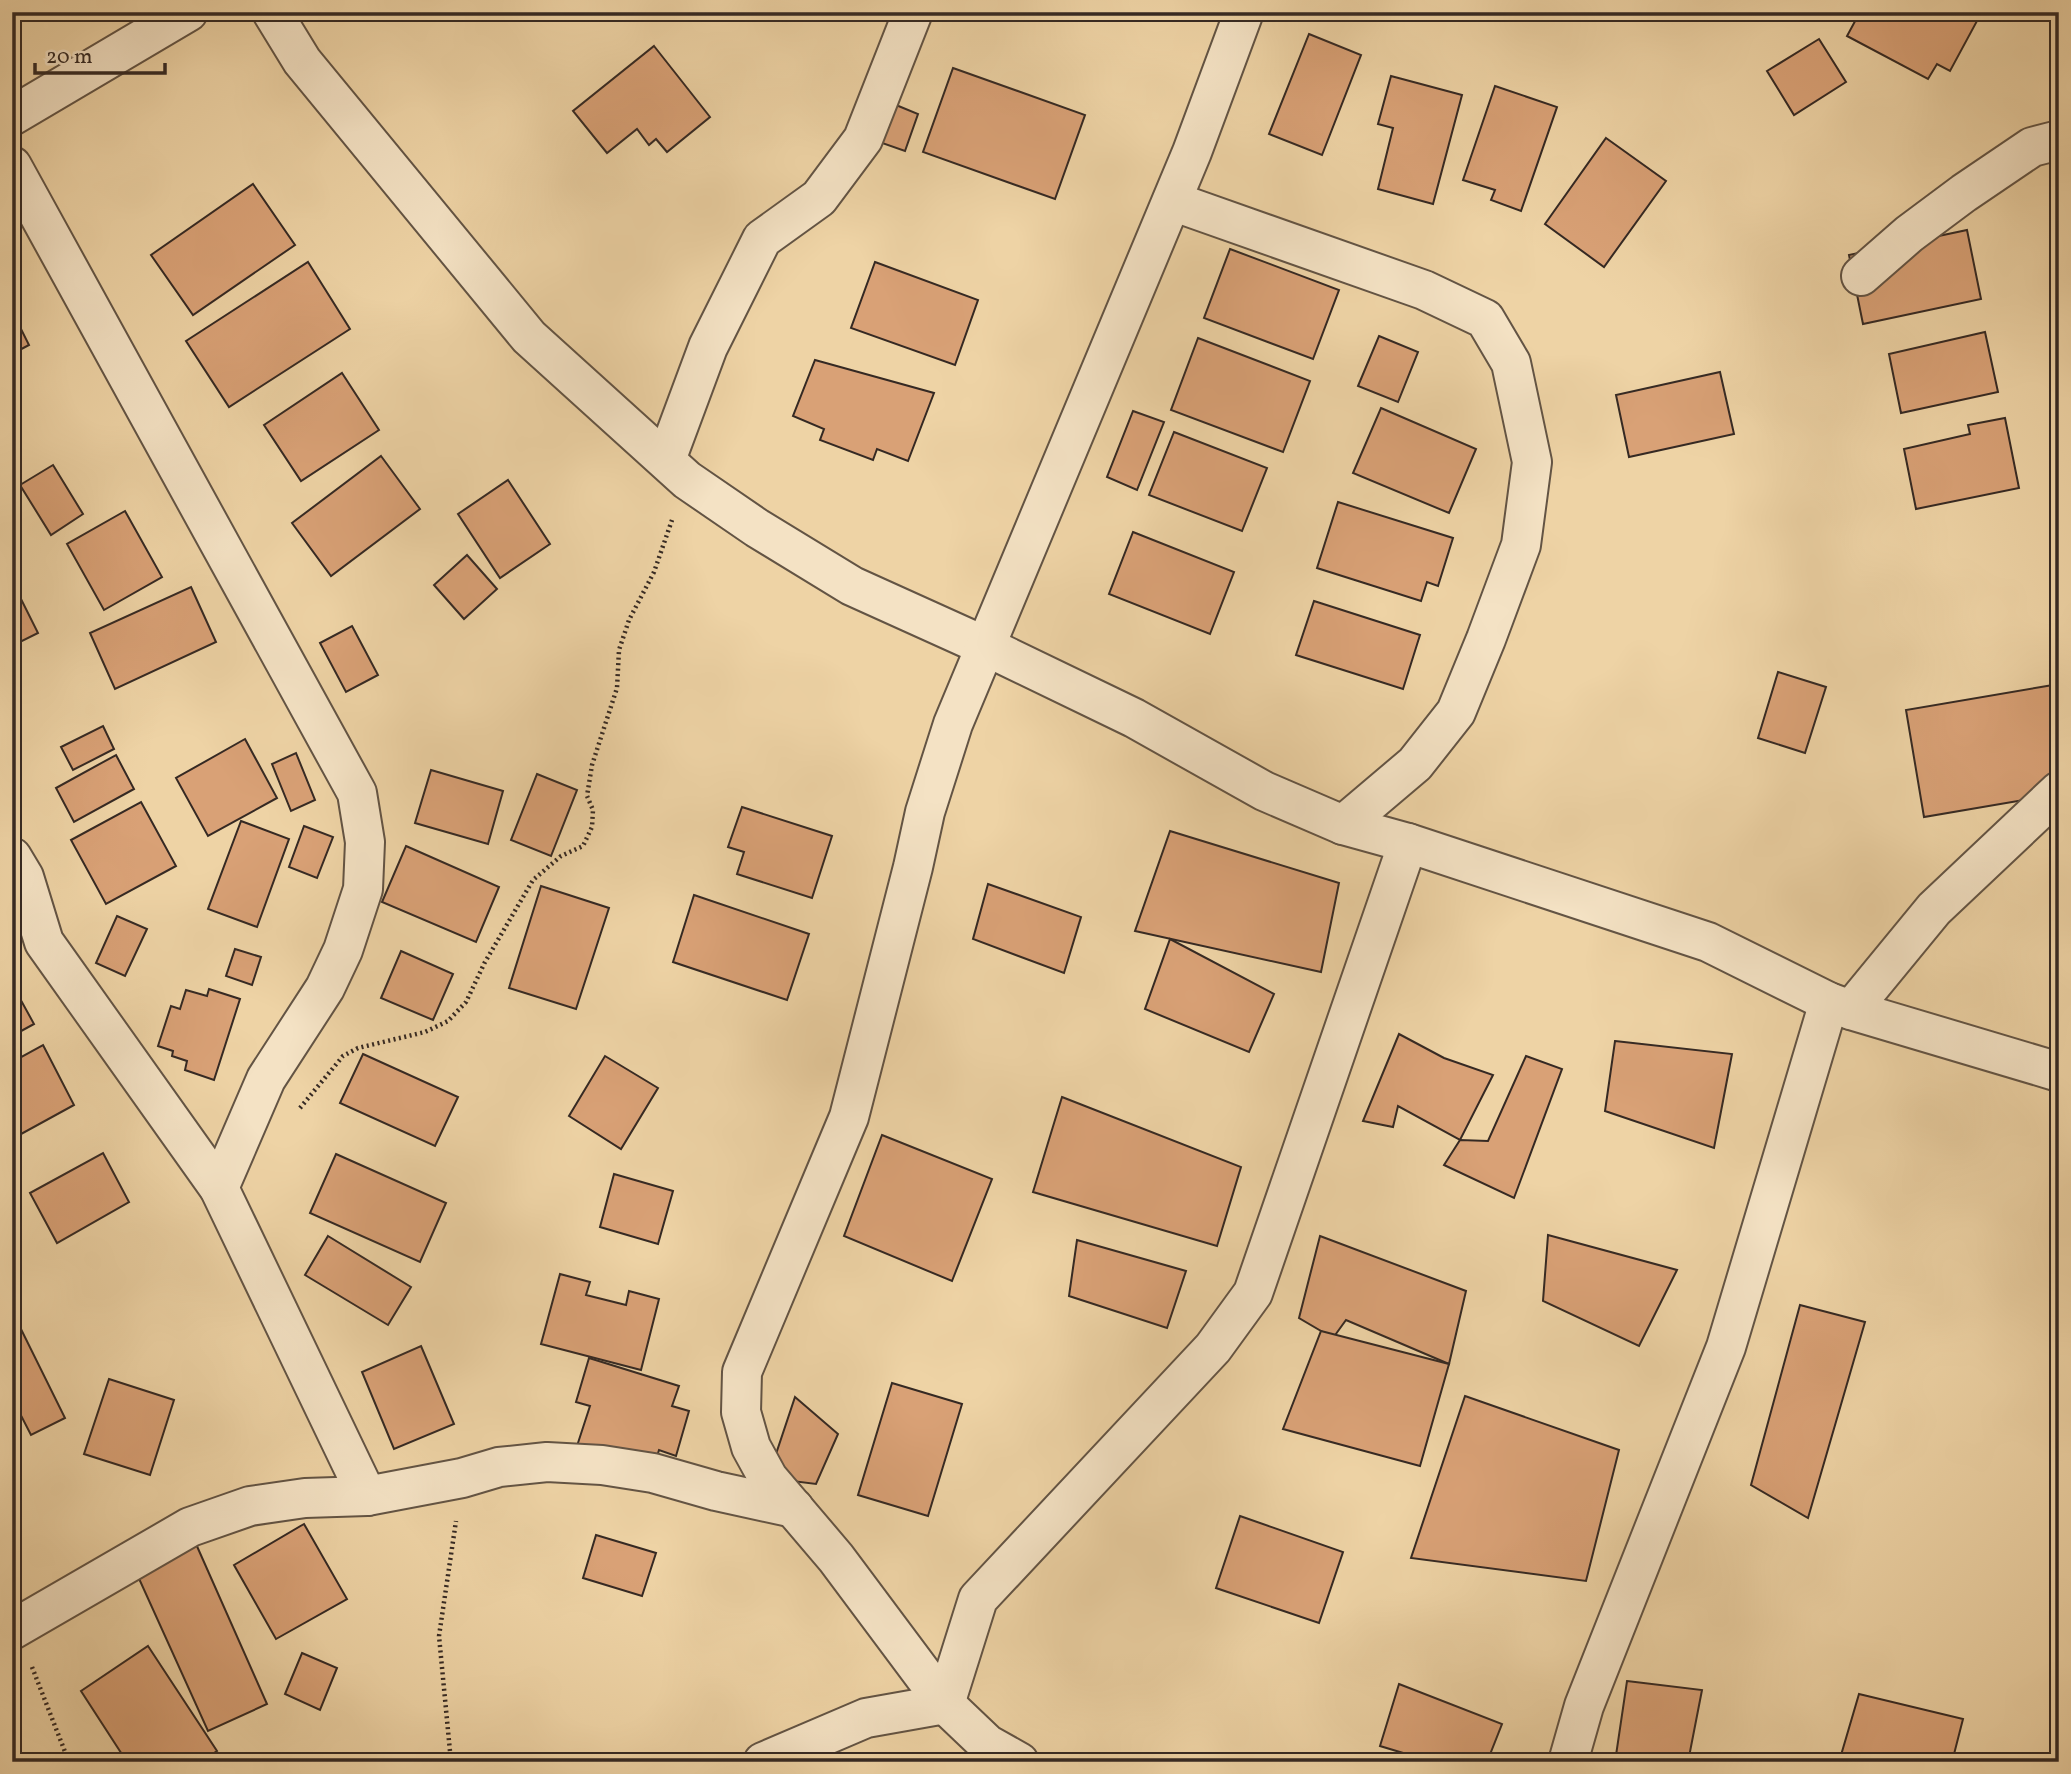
<svg xmlns="http://www.w3.org/2000/svg" width="2071" height="1774" font-family="Vollkorn,serif">
	<style>
		.building { fill: #d9a176; stroke: #352923; stroke-width: 2 }
		.lines { fill: none; stroke-linecap: round; stroke-linejoin: round }
		.minor-casing { stroke: #635444; stroke-width: 42 }
		.path { stroke: #352923; stroke-width: 4.5; stroke-dasharray: 2 3.5; stroke-linecap: butt }
		.minor { stroke: #f4e2c4; stroke-width: 38 }
	</style>
	<rect width="100%" height="100%" fill="#eed3a5"/>
	<filter id="stains"><feTurbulence type="fractalNoise" baseFrequency=".00286" numOctaves="4"/><feColorMatrix values="0 0 0 0 .2 0 0 0 0 .09 0 0 0 0 .02 0 0 0 .5 -.17"/></filter>
	<radialGradient id="worn" r=".72"><stop offset=".6" stop-color="#630" stop-opacity="0"/><stop offset="1" stop-color="#630" stop-opacity=".3"/></radialGradient>
	<g class="building">
		<polygon points="1860,12 1961,12 1977,21 1950,71 1937,64 1928,79 1847,36"/>
		<polygon points="1309,34 1361,55 1322,155 1269,134"/>
		<polygon points="1819,39 1846,82 1794,115 1767,71"/>
		<polygon points="654,46 710,117 667,152 656,139 649,145 637,129 607,153 573,111"/>
		<polygon points="953,68 1085,115 1055,199 923,152"/>
		<polygon points="1391,76 1462,95 1433,204 1378,189 1393,128 1378,124"/>
		<polygon points="1495,86 1557,107 1521,211 1491,200 1495,190 1463,180"/>
		<polygon points="896,105 918,114 905,151 882,143"/>
		<polygon points="1606,138 1666,181 1604,267 1545,224"/>
		<polygon points="253,184 295,245 193,315 151,255"/>
		<polygon points="1967,230 1981,299 1863,324 1849,255"/>
		<polygon points="1230,249 1339,290 1313,359 1204,318"/>
		<polygon points="308,262 350,329 229,407 186,341"/>
		<polygon points="875,262 978,300 955,365 851,328"/>
		<polygon points="12,311 29,345 12,354"/>
		<polygon points="1985,332 1998,392 1901,413 1889,354"/>
		<polygon points="1379,336 1418,352 1398,402 1358,386"/>
		<polygon points="1198,338 1310,381 1283,452 1171,410"/>
		<polygon points="815,360 934,393 908,461 877,449 873,460 820,440 824,429 793,416"/>
		<polygon points="1720,372 1734,434 1629,457 1616,395"/>
		<polygon points="342,373 379,430 301,481 264,425"/>
		<polygon points="1381,408 1476,449 1449,513 1353,473"/>
		<polygon points="1133,411 1164,422 1137,490 1107,477"/>
		<polygon points="2005,418 2019,488 1916,509 1904,449 1970,434 1968,425"/>
		<polygon points="1174,432 1267,468 1242,531 1149,495"/>
		<polygon points="381,456 420,509 331,576 292,523"/>
		<polygon points="53,465 83,514 51,535 20,485"/>
		<polygon points="508,480 550,544 500,578 458,514"/>
		<polygon points="1338,502 1453,538 1438,586 1427,582 1421,601 1317,568"/>
		<polygon points="125,511 162,577 104,610 67,544"/>
		<polygon points="1133,532 1234,572 1210,634 1109,594"/>
		<polygon points="467,555 497,589 464,619 434,585"/>
		<polygon points="12,581 38,633 12,646"/>
		<polygon points="191,587 216,642 115,689 90,633"/>
		<polygon points="1314,601 1420,635 1403,689 1296,655"/>
		<polygon points="352,626 378,675 346,692 320,643"/>
		<polygon points="1778,672 1826,687 1805,753 1758,738"/>
		<polygon points="2059,684 2059,794 1924,817 1906,710"/>
		<polygon points="103,726 114,749 73,770 61,747"/>
		<polygon points="245,739 277,798 208,836 176,778"/>
		<polygon points="296,753 315,800 291,811 272,764"/>
		<polygon points="116,755 134,789 74,822 56,788"/>
		<polygon points="431,770 503,791 488,844 415,823"/>
		<polygon points="537,774 577,790 551,856 511,840"/>
		<polygon points="141,802 176,866 106,904 71,840"/>
		<polygon points="742,807 832,836 812,898 737,874 744,852 728,847"/>
		<polygon points="241,821 289,839 257,927 208,909"/>
		<polygon points="304,826 333,837 317,878 289,867"/>
		<polygon points="1170,831 1339,883 1321,972 1135,931"/>
		<polygon points="406,846 499,887 476,942 382,902"/>
		<polygon points="988,884 1081,917 1064,973 973,939"/>
		<polygon points="541,886 609,908 576,1009 509,988"/>
		<polygon points="694,895 809,934 787,1000 673,962"/>
		<polygon points="117,916 147,929 125,976 96,963"/>
		<polygon points="1170,939 1274,994 1249,1052 1145,1009"/>
		<polygon points="235,949 261,957 252,985 226,976"/>
		<polygon points="401,951 453,974 433,1020 381,998"/>
		<polygon points="12,984 34,1024 12,1036"/>
		<polygon points="209,989 240,999 214,1080 185,1070 187,1061 172,1056 173,1051 158,1046 171,1006 180,1009 186,990 207,996"/>
		<polygon points="1399,1034 1444,1058 1493,1075 1460,1140 1398,1106 1393,1127 1363,1121"/>
		<polygon points="1615,1041 1732,1054 1714,1148 1605,1111"/>
		<polygon points="43,1045 74,1105 12,1139 12,1062"/>
		<polygon points="363,1054 458,1097 435,1146 340,1103"/>
		<polygon points="605,1056 658,1088 621,1149 569,1116"/>
		<polygon points="1526,1056 1562,1069 1514,1198 1444,1165 1460,1140 1488,1141"/>
		<polygon points="1062,1097 1241,1167 1217,1246 1033,1192"/>
		<polygon points="882,1135 992,1179 952,1281 844,1236"/>
		<polygon points="103,1153 129,1202 57,1243 30,1193"/>
		<polygon points="336,1154 446,1203 420,1262 310,1213"/>
		<polygon points="614,1174 673,1191 658,1244 600,1227"/>
		<polygon points="1548,1235 1677,1270 1639,1346 1543,1301"/>
		<polygon points="328,1236 411,1287 388,1325 305,1275"/>
		<polygon points="1320,1236 1466,1291 1449,1364 1346,1320 1333,1338 1299,1318"/>
		<polygon points="1077,1240 1186,1271 1167,1328 1069,1296"/>
		<polygon points="560,1274 590,1282 586,1295 626,1305 629,1291 659,1299 641,1370 541,1344"/>
		<polygon points="1800,1305 1865,1322 1808,1518 1751,1485"/>
		<polygon points="14,1315 65,1418 31,1435 12,1398 12,1316"/>
		<polygon points="1321,1331 1449,1364 1420,1466 1283,1429"/>
		<polygon points="421,1346 454,1424 394,1449 362,1372"/>
		<polygon points="589,1358 679,1386 672,1406 689,1411 676,1456 659,1450 653,1469 577,1446 590,1406 576,1402"/>
		<polygon points="109,1379 174,1400 150,1475 84,1454"/>
		<polygon points="892,1383 962,1404 928,1516 858,1495"/>
		<polygon points="1465,1396 1619,1450 1586,1581 1411,1558"/>
		<polygon points="795,1397 838,1434 816,1484 768,1478"/>
		<polygon points="1240,1516 1343,1552 1319,1623 1216,1588"/>
		<polygon points="304,1524 347,1599 276,1639 234,1565"/>
		<polygon points="596,1535 656,1553 642,1596 583,1578"/>
		<polygon points="196,1544 267,1704 208,1731 136,1572"/>
		<polygon points="148,1646 217,1751 200,1762 127,1762 81,1691"/>
		<polygon points="302,1653 337,1668 320,1710 285,1694"/>
		<polygon points="1627,1681 1702,1690 1688,1762 1615,1762"/>
		<polygon points="1399,1684 1502,1724 1487,1762 1433,1762 1380,1746"/>
		<polygon points="1859,1694 1963,1719 1952,1762 1839,1762"/>
	</g>
	<g class="lines">
		<g class="minor-casing">
			<g id="minor">
				<polyline points="272,12 302,61 529,337 687,480 757,528 852,586 987,647 1134,718 1264,791 1343,825 1408,843 1708,942 1829,1002 1851,1010 2059,1072"/>
				<polyline points="12,116 188,12"/>
				<polyline points="12,166 357,793 365,842 363,889 343,950 325,988 266,1079 219,1188"/>
				<polyline points="1172,201 1424,290 1485,319 1511,363 1532,462 1521,545 1486,639 1456,712 1415,764 1343,825"/>
				<polyline points="1861,276 1909,234 1964,193 2032,147 2059,140"/>
				<polyline points="666,460 708,347 762,239 819,198 863,139 913,12"/>
				<polyline points="12,857 24,877 44,942 219,1188 367,1496"/>
				<polyline points="1851,1010 1934,909 2059,791"/>
				<polyline points="12,1630 190,1527 250,1506 305,1498 367,1496 462,1478 499,1467 547,1462 602,1465 653,1473 716,1491 794,1508"/>
				<polyline points="763,1762 866,1718 945,1704 978,1599 1213,1348 1253,1293 1408,843"/>
				<polyline points="1019,1762 987,1744 945,1704 836,1558 768,1478 751,1447 741,1412 742,1372 849,1117 913,867 925,812 953,724 1192,152 1244,12"/>
				<polyline points="1568,1762 1584,1706 1726,1347 1829,1002"/>
			</g>
		</g>
		<g class="path">
			<polyline points="324,17 338,12"/>
			<polyline points="300,1108 343,1056 358,1048 425,1032 448,1021 466,1002 485,962 533,880 561,856 583,846 592,827 593,810 587,796 592,765 617,688 619,650 629,620 654,572 672,520"/>
			<polyline points="32,1667 69,1762"/>
			<polyline points="451,1762 439,1636 456,1521"/>
		</g>
		<use href="#minor" class="minor"/>
	</g>
	<rect width="2071" height="1774" fill="none" stroke="#eed3a5" stroke-width="42"/>
	<rect x="14" y="14" width="2043" height="1746" fill="none" stroke="#352923" stroke-width="3.5"/>
	<rect x="21" y="21" width="2029" height="1732" fill="none" stroke="#352923" stroke-width="2"/>
	<path d="M35 63v10h130v-10" fill="none" stroke="#352923" stroke-width="3.5"/>
	<text x="46" y="63" font-size="21" fill="#352923" stroke="#f4e2c4" stroke-width="5" paint-order="stroke">20 m</text>
	<rect width="100%" height="100%" filter="url(#stains)"/>
	<rect width="100%" height="100%" fill="url(#worn)"/>
</svg>
